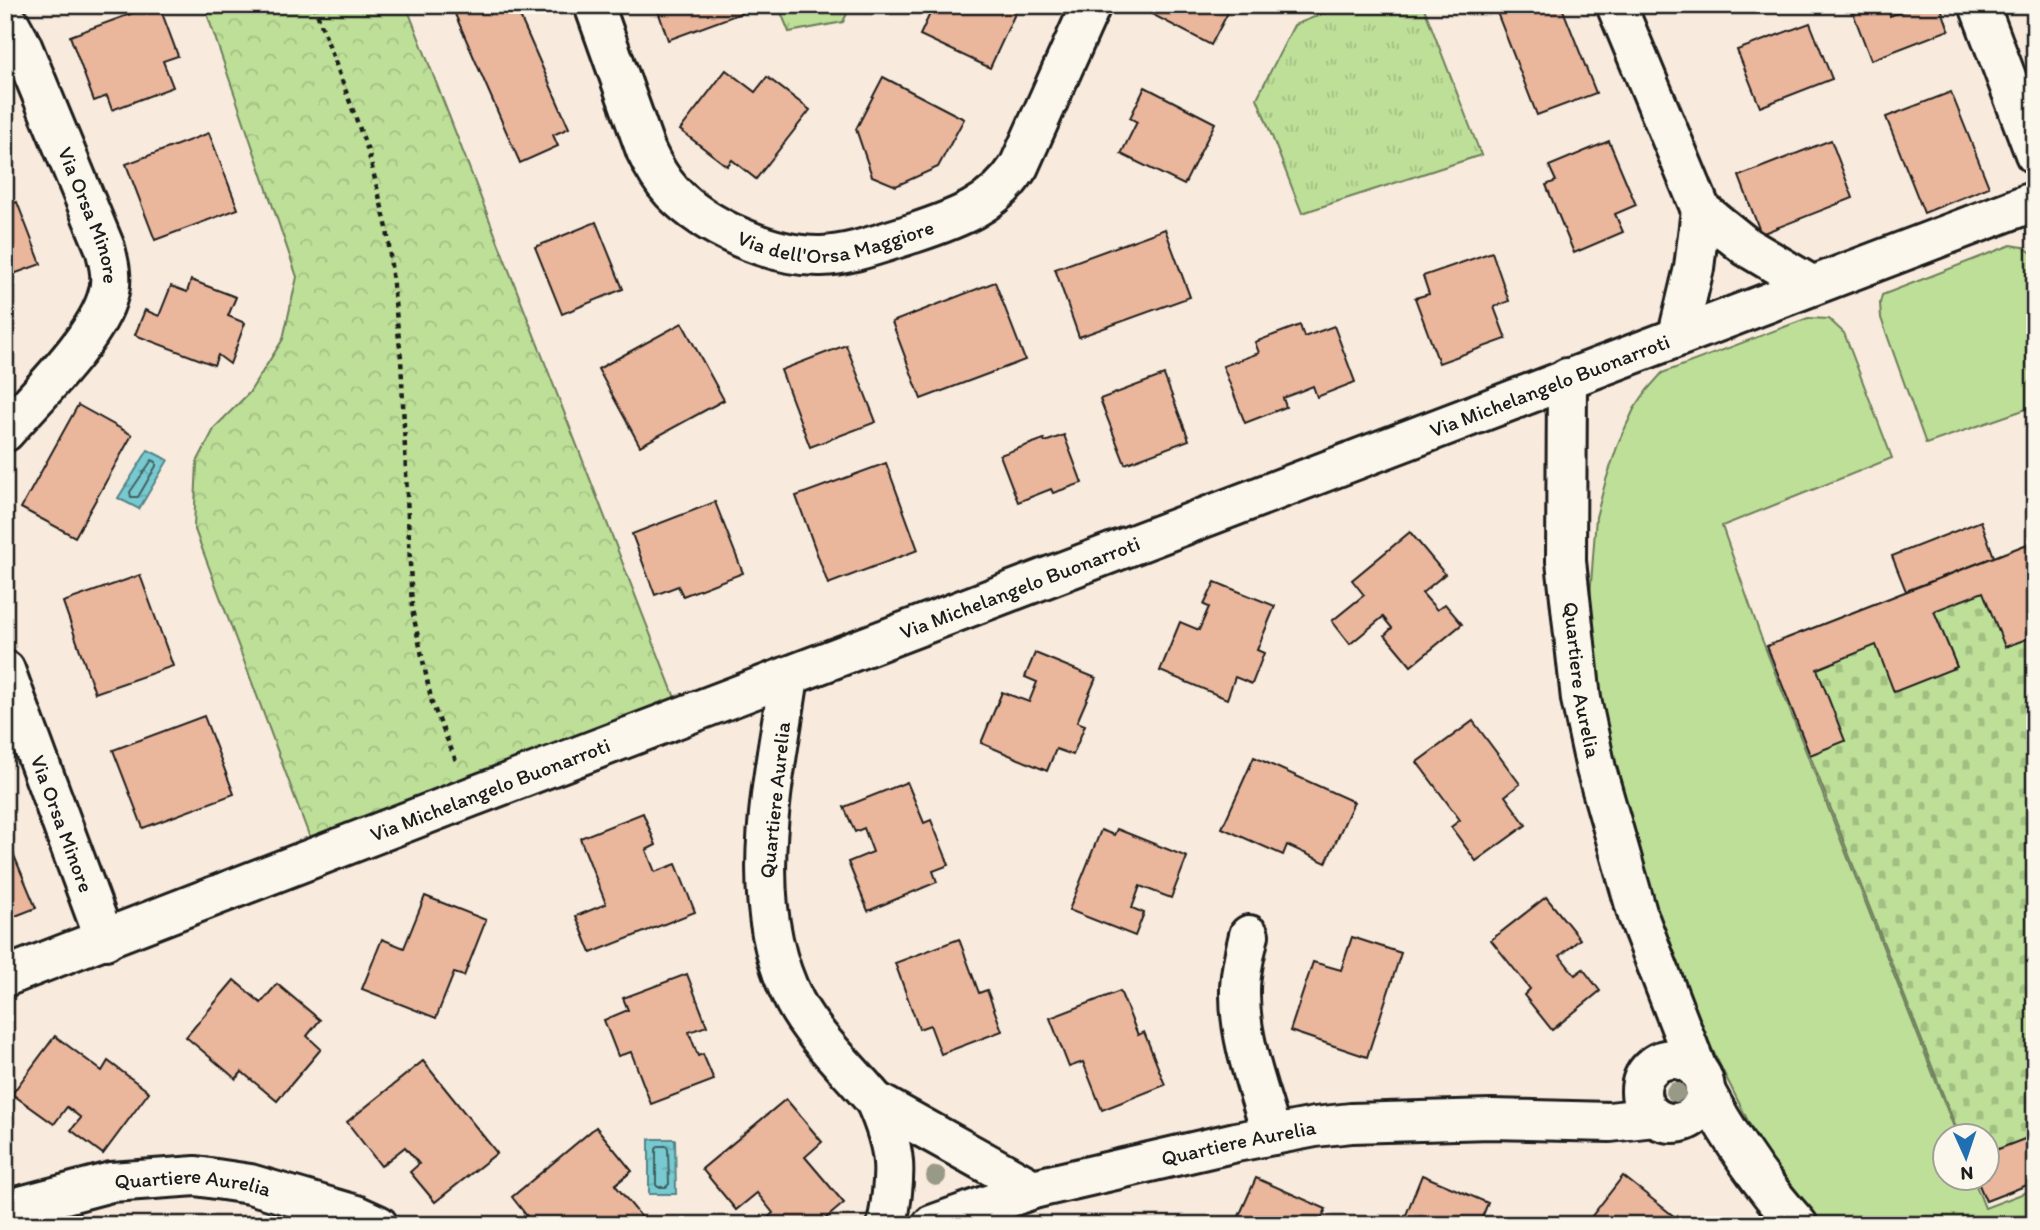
<svg xmlns="http://www.w3.org/2000/svg" width="2040" height="1230" font-family="Itim,sans-serif">
	<style>
		.grass { fill: url(#grass-tufts); stroke: #6c7e5a; stroke-width: 2 }
		.forest { fill: url(#forest-crowns); stroke: #6c7e5a; stroke-width: 2 }
		.cemetery { fill: url(#cemetery-stones); stroke: #6c7e5a; stroke-width: 2 }
		.garden { fill: #bddf98; stroke: #6c7e5a; stroke-width: 2 }
		.water { fill: url(#water-ripples); stroke: #538488; stroke-width: 2 }
		.lines { fill: none; stroke-linecap: round; stroke-linejoin: round }
		.shore { stroke: #416264; stroke-width: 2 }
		.building { fill: #eab69c; stroke: #1c1c1c; stroke-width: 2 }
		.minor-casing { stroke: #1c1c1c; stroke-width: 44 }
		.path { stroke: #1c1c1c; stroke-width: 4.5; stroke-dasharray: 5 5; stroke-linecap: butt }
		.minor { stroke: #fbf7ec; stroke-width: 38 }
		.tree { fill: #999987 }
		.labels { text-anchor: middle; stroke-width: 6; stroke-linejoin: round; paint-order: stroke }
		.street-label { font-size: 21px; fill: #1c1c1c; stroke: #fbf7ec }
	</style>
	<defs>
		<pattern id="grass-tufts" width="24" height="20" patternUnits="userSpaceOnUse" patternTransform="scale(1.75)"><rect width="24" height="20" fill="#bddf98"/><path d="M3 7l-1-3M5 7V3M7 7l1-3M15 17l-1-3M17 17v-4M19 17l1-3" fill="none" stroke="#a2bf82"/></pattern>
		<pattern id="forest-crowns" width="20" height="18" patternUnits="userSpaceOnUse" patternTransform="scale(1.75)"><rect width="20" height="18" fill="#bddf98"/><path d="M2 6a3 3 0 1 1 6 0M12 15a3 3 0 1 1 6 0" fill="none" stroke="#a2bf82"/></pattern>
		<pattern id="cemetery-stones" width="16" height="16" patternUnits="userSpaceOnUse" patternTransform="scale(1.75)"><rect width="16" height="16" fill="#bddf98"/><path d="M2 7V4a2 2 0 0 1 4 0v3zM10 15v-3a2 2 0 0 1 4 0v3z" fill="#a2bf82"/></pattern>
		<pattern id="water-ripples" width="26" height="14" patternUnits="userSpaceOnUse" patternTransform="scale(1.75)"><rect width="26" height="14" fill="#78cad0"/><path d="M2 4q2-2 4 0t4 0M15 11q2-2 4 0t4 0" fill="none" stroke="#67adb2"/></pattern>
	</defs>
	<rect width="100%" height="100%" fill="#f8eadc"/>
	<filter id="ink" filterUnits="userSpaceOnUse"><feTurbulence type="fractalNoise" baseFrequency=".0143" numOctaves="2"/><feDisplacementMap in="SourceGraphic" scale="14" xChannelSelector="R" yChannelSelector="G"/><feConvolveMatrix kernelMatrix="1 2 1 2 8 2 1 2 1" color-interpolation-filters="sRGB"/></filter>
	<g filter="url(#ink)">
		<g class="grass">
			<polygon points="778,5 851,5 843,22 789,32"/>
			<polygon points="1345,5 1418,5 1424,8 1481,155 1302,213 1257,98 1294,25"/>
		</g>
		<polygon class="forest" points="204,5 406,5 675,698 310,838 194,527 197,462 215,427 249,393 283,339 297,277"/>
		<polygon class="cemetery" points="2035,541 2035,1182 1986,1201 1976,1178 1988,1178 1988,1136 1959,1135 1767,646"/>
		<g class="garden">
			<polygon points="2011,245 2023,247 2035,255 2035,406 1926,444 1881,318 1880,303 1882,295"/>
			<polygon points="1808,318 1829,319 1844,333 1892,458 1722,526 1761,637 1957,1135 1946,1136 1946,1178 1973,1178 1985,1208 2035,1189 2035,1225 1816,1225 1762,1149 1686,997 1659,936 1604,740 1590,626 1590,597 1596,517 1606,480 1619,441 1634,409 1647,390 1662,373"/>
		</g>
		<g class="water">
			<polygon points="148,450 168,460 139,509 118,498"/>
			<polygon points="649,1139 675,1139 676,1194 649,1194"/>
		</g>
		<g class="lines">
			<g class="shore">
				<polygon points="152,460 156,462 156,466 138,497 131,497 130,492"/>
				<polygon points="659,1146 666,1146 668,1149 669,1184 666,1187 658,1187 656,1185 656,1149"/>
			</g>
		</g>
		<g class="building">
			<polygon points="155,5 159,5 178,56 163,61 173,87 112,110 107,96 94,101 70,36"/>
			<polygon points="451,5 515,5 569,128 553,135 558,146 520,163"/>
			<polygon points="656,5 745,5 747,11 668,40"/>
			<polygon points="934,5 1019,5 990,68 920,35"/>
			<polygon points="1142,5 1232,5 1211,45 1140,8"/>
			<polygon points="1508,5 1561,5 1596,93 1537,115 1496,10"/>
			<polygon points="1850,5 1886,5 1890,16 1918,5 1940,5 1949,30 1871,60"/>
			<polygon points="1810,23 1832,79 1760,107 1737,50"/>
			<polygon points="726,70 755,92 767,77 810,110 756,179 732,160 727,166 680,130"/>
			<polygon points="883,77 964,119 938,167 896,186 872,176 856,129"/>
			<polygon points="1145,87 1215,123 1184,185 1121,154 1137,122 1130,118"/>
			<polygon points="1951,92 1989,187 1924,213 1886,117"/>
			<polygon points="209,133 238,209 155,240 126,164"/>
			<polygon points="1831,140 1853,198 1761,234 1739,176"/>
			<polygon points="1609,141 1636,205 1615,214 1623,232 1574,253 1546,185 1556,181 1549,166"/>
			<polygon points="17,202 41,264 5,277 5,206"/>
			<polygon points="596,222 623,289 562,314 535,247"/>
			<polygon points="1165,229 1190,297 1079,337 1055,269"/>
			<polygon points="1492,252 1509,301 1494,307 1506,339 1439,363 1415,298 1429,294 1423,276"/>
			<polygon points="191,280 236,297 228,316 245,323 230,364 218,355 214,365 135,335 145,310 159,316 171,286 187,292"/>
			<polygon points="995,282 1025,360 921,399 892,322"/>
			<polygon points="682,323 724,400 640,446 598,369"/>
			<polygon points="1300,325 1304,337 1334,326 1355,382 1317,397 1313,386 1283,398 1286,407 1245,423 1223,366 1259,353 1255,342"/>
			<polygon points="846,345 876,422 810,447 781,370"/>
			<polygon points="1164,375 1189,440 1125,464 1100,399"/>
			<polygon points="78,405 132,435 75,537 21,508"/>
			<polygon points="1064,435 1082,483 1053,493 1051,489 1018,502 1000,455 1044,439 1045,442"/>
			<polygon points="886,463 918,550 828,584 796,496"/>
			<polygon points="715,502 743,573 683,596 678,586 655,595 632,534"/>
			<polygon points="1981,521 1994,557 1906,591 1892,556"/>
			<polygon points="1410,532 1445,574 1422,593 1437,610 1445,604 1462,624 1411,666 1385,635 1392,628 1383,617 1350,644 1332,621 1364,595 1352,580"/>
			<polygon points="2035,541 2035,636 2005,647 1983,592 1934,611 1957,667 1894,692 1876,645 1817,669 1845,741 1810,755 1767,646"/>
			<polygon points="140,575 173,666 95,693 63,602"/>
			<polygon points="1215,582 1275,606 1257,650 1264,653 1252,684 1235,677 1227,699 1160,671 1180,622 1199,630 1209,607 1204,605"/>
			<polygon points="1035,653 1096,678 1077,722 1085,725 1073,755 1056,749 1047,771 981,743 1002,692 1029,702 1037,682 1025,677"/>
			<polygon points="204,716 234,794 143,828 113,750"/>
			<polygon points="1473,721 1520,784 1505,796 1526,825 1476,861 1451,827 1460,820 1417,762"/>
			<polygon points="1254,757 1354,802 1326,863 1287,845 1283,855 1222,828"/>
			<polygon points="907,782 924,823 931,820 949,865 933,871 937,882 868,911 848,862 873,852 864,828 855,832 844,807"/>
			<polygon points="643,813 656,845 646,850 655,872 676,864 695,912 591,953 576,916 606,904 580,838"/>
			<polygon points="1117,829 1187,857 1171,898 1140,886 1132,908 1144,913 1135,936 1069,910 1101,830 1114,835"/>
			<polygon points="5,834 36,908 5,920"/>
			<polygon points="425,896 486,920 464,976 454,973 436,1018 362,989 382,939 404,948"/>
			<polygon points="1546,897 1580,939 1560,956 1575,975 1583,969 1600,991 1552,1030 1524,995 1530,989 1491,940"/>
			<polygon points="1352,937 1401,953 1367,1057 1290,1031 1313,962 1341,970"/>
			<polygon points="959,939 979,993 987,990 1002,1031 941,1054 930,1025 919,1029 895,963"/>
			<polygon points="687,974 707,1026 689,1032 698,1056 703,1054 714,1080 651,1104 631,1052 618,1056 604,1020 628,1010 623,998"/>
			<polygon points="234,980 261,1003 277,984 320,1020 307,1036 321,1049 277,1101 242,1072 236,1079 186,1037"/>
			<polygon points="1120,991 1138,1035 1144,1032 1165,1085 1102,1110 1083,1062 1069,1067 1050,1018"/>
			<polygon points="55,1036 102,1071 108,1061 149,1092 103,1154 71,1130 81,1118 67,1107 54,1124 12,1094"/>
			<polygon points="423,1061 497,1153 435,1202 410,1172 419,1164 405,1147 381,1166 347,1122"/>
			<polygon points="786,1099 822,1142 805,1157 844,1203 818,1225 760,1225 773,1213 757,1193 736,1210 702,1169"/>
			<polygon points="596,1127 632,1171 615,1185 648,1225 569,1225 566,1221 563,1225 534,1225 512,1197"/>
			<polygon points="2035,1135 2035,1182 1986,1201 1976,1178 1988,1178 1988,1153"/>
			<polygon points="1422,1175 1488,1203 1479,1225 1402,1225"/>
			<polygon points="1623,1176 1685,1225 1585,1225"/>
			<polygon points="1256,1178 1326,1209 1318,1225 1235,1225"/>
		</g>
		<g class="lines">
			<g class="minor-casing">
				<g id="minor">
					<path id="s1" d="M594 5 646 151C653 166 661 180 672 192 705 227 772 257 821 256 852 255 884 242 914 233 956 219 994 206 1019 166L1091 5"/>
					<polyline points="1616,5 1701,210 1747,247 1811,285"/>
					<polyline points="1979,5 2035,154"/>
					<path id="s2" d="M5 20 10 24 21 44 105 248C109 263 113 279 108 295 97 338 35 397 5 432"/>
					<polyline points="1678,335 1694,268 1701,210"/>
					<path id="s3" d="M1567 378 1566 561 1581 699 1596 769 1638 916 1697 1069"/>
					<path id="s4" d="M5 670 105 940"/>
					<path d="M789 676C774 782 743 902 795 1002 815 1039 848 1068 875 1101"/>
					<path d="M1249 935C1245 953 1240 971 1240 990 1239 1040 1258 1087 1272 1135"/>
					<path id="s5" d="M5 977 471 797 2035 201"/>
					<circle cx="1673" cy="1091" r="32"/>
					<path d="M1705 1091C1731 1140 1761 1184 1798 1225"/>
					<path id="s6" d="M5 1210 111 1182 196 1176 250 1184 356 1215 378 1225"/>
					<path d="M887 1225C897 1173 897 1150 875 1101L1033 1189"/>
					<path id="s7" d="M932 1225 1033 1189 1236 1142 1315 1127 1351 1123 1491 1119 1610 1122 1654 1117"/>
				</g>
			</g>
			<polyline class="path" points="314,5 368,151 387,228 401,358 412,609 432,703 457,763"/>
			<use href="#minor" class="minor"/>
		</g>
		<g class="tree">
			<circle cx="1676" cy="1092" r="10"/>
			<circle cx="936" cy="1176" r="10"/>
		</g>
	</g>
	<g class="labels">
		<g class="street-label">
			<text dy="7" stroke="none"><textPath href="#s2" startOffset="214">Via Orsa Minore</textPath></text>
			<text dy="7" stroke="none"><textPath href="#s1" startOffset="385">Via dell'Orsa Maggiore</textPath></text>
			<text dy="7" stroke="none"><textPath href="#s5" startOffset="1654">Via Michelangelo Buonarroti</textPath></text>
			<text dy="7" stroke="none"><textPath href="#s5" startOffset="1087">Via Michelangelo Buonarroti</textPath></text>
			<text dy="7" stroke="none"><textPath href="#s3" startOffset="303">Quartiere Aurelia</textPath></text>
			<text dy="7" stroke="none"><textPath href="#s5" startOffset="520">Via Michelangelo Buonarroti</textPath></text>
			<text transform="translate(775 800) rotate(-84)" y="7">Quartiere Aurelia</text>
			<text dy="7" stroke="none"><textPath href="#s4" startOffset="164">Via Orsa Minore</textPath></text>
			<text dy="7" stroke="none"><textPath href="#s7" startOffset="318">Quartiere Aurelia</textPath></text>
			<text dy="7" stroke="none"><textPath href="#s6" startOffset="192">Quartiere Aurelia</textPath></text>
		</g>
	</g>
	<rect width="2040" height="1230" fill="none" stroke="#fbf7ec" stroke-width="28"/>
	<rect x="14" y="14" width="2012" height="1202" fill="none" stroke="#1c1c1c" stroke-width="2.5" filter="url(#ink)"/>
	<g transform="translate(1966 1157) rotate(177)"><circle r="33" fill="#fbf7ec" stroke="#a29f99" stroke-width="2"/>
	<path d="M0-5L12 26L0 18L-12 26Z" fill="#1f6fb2"/>
	<text y="-10" font-size="19" font-weight="bold" text-anchor="middle" fill="#1c1c1c">N</text>
	</g>
</svg>
